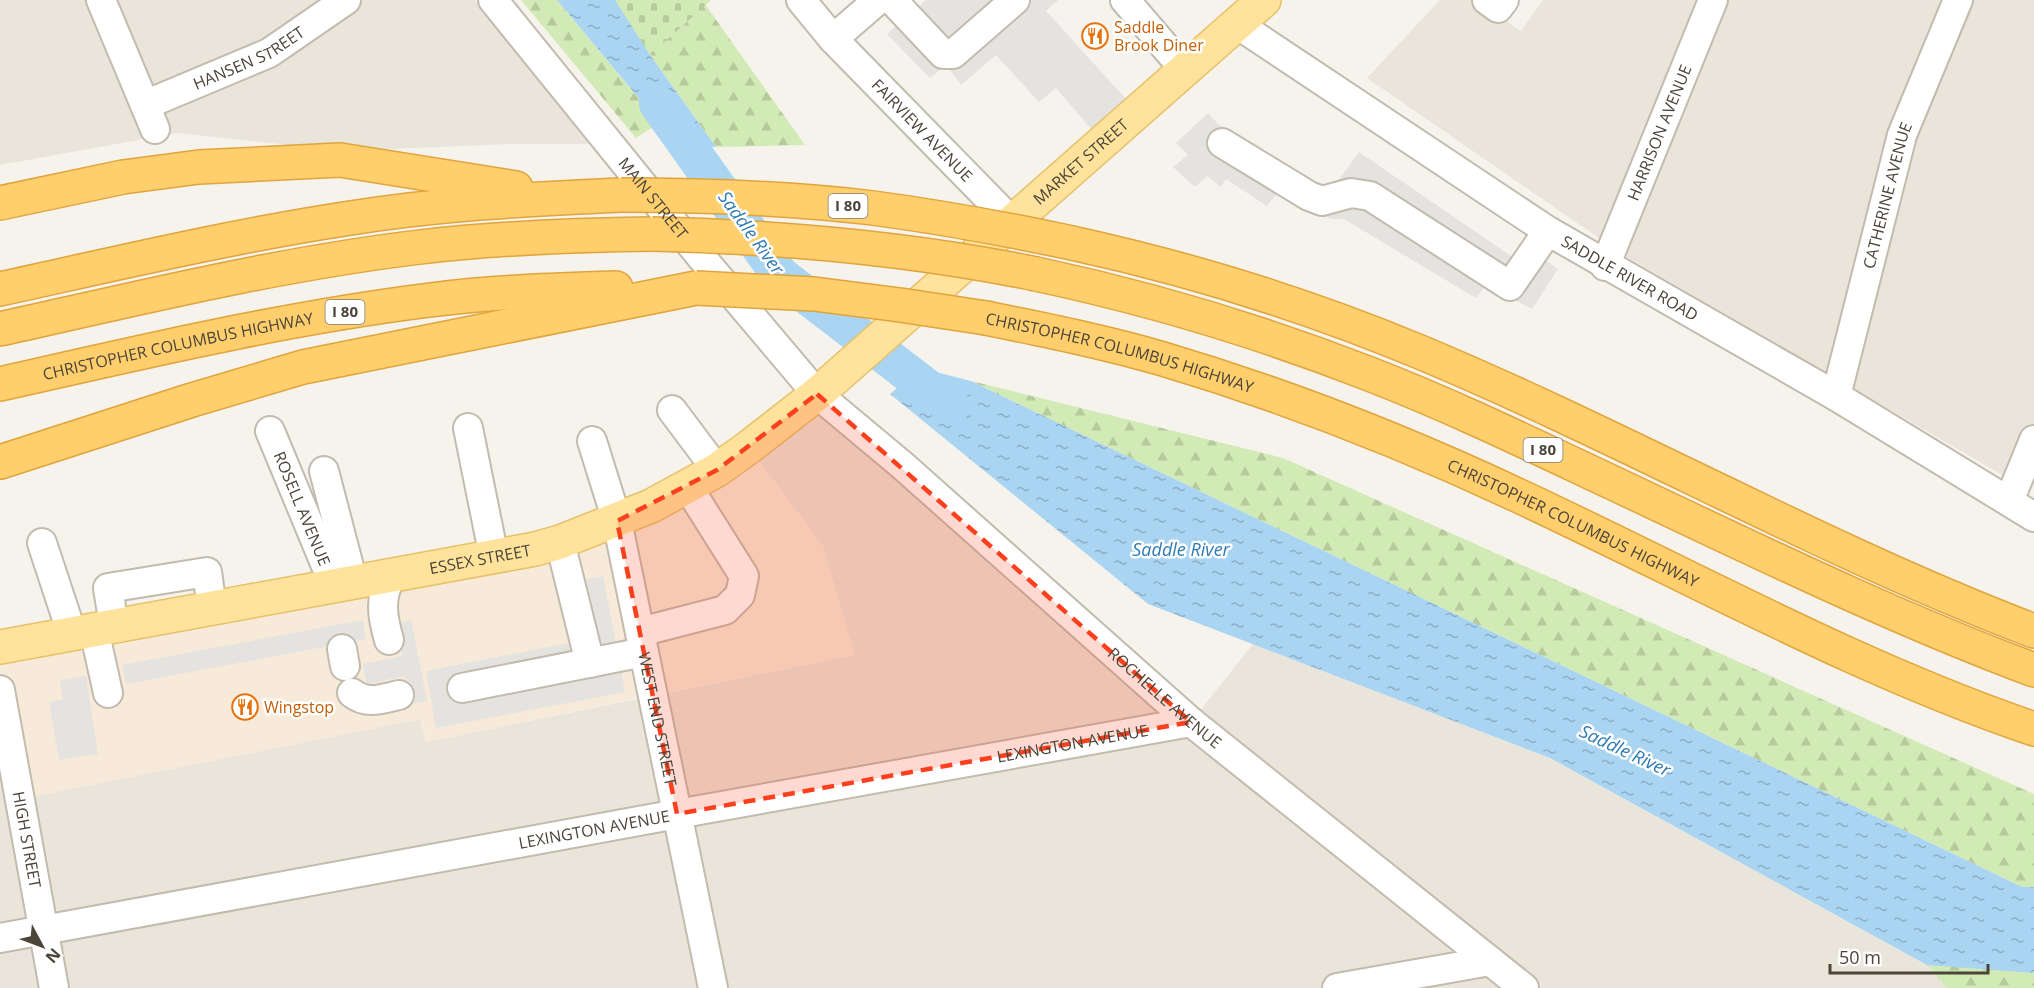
<svg xmlns="http://www.w3.org/2000/svg" width="2034" height="988" font-family="'Open Sans',sans-serif">
	<style>
		.residential { fill: #eae5da }
		.commercial { fill: #f7ead8 }
		.forest { fill: url(#forest-firs) }
		.cemetery { fill: url(#cemetery-stones) }
		.parking { fill: #e5e3e0 }
		.water { fill: url(#water-ripples) }
		.lines { fill: none; stroke-linecap: round; stroke-linejoin: round }
		.river { stroke: #a9d4f2; stroke-width: 38 }
		.minor-casing { stroke: #c2bbae; stroke-width: 32 }
		.major-casing { stroke: #e6c16a; stroke-width: 36 }
		.highway-casing { stroke: #e0a43c; stroke-width: 36 }
		.minor { stroke: #fff; stroke-width: 28 }
		.major { stroke: #ffe39c; stroke-width: 33 }
		.highway { stroke: #ffcf6e; stroke-width: 33 }
		.highway-bridge-casing { stroke: #e0a43c; stroke-width: 36; stroke-linecap: butt }
		.highway-bridge { stroke: #ffcf6e; stroke-width: 33 }
		.marked { fill: #fc3f1d; fill-opacity: 0.2; stroke: #fc3f1d; stroke-width: 4.5; stroke-dasharray: 12 8; stroke-linejoin: round }
		.labels { text-anchor: middle; stroke-width: 5; stroke-linejoin: round; paint-order: stroke }
		.shield { fill: #fff; stroke: #817c74; stroke-width: 1.5 }
		.shield-label { font-size: 15px; font-weight: bold; fill: #4b4439 }
		.food-label { font-size: 16px; fill: #c56008; stroke: #fff; text-anchor: start }
		.street-label { font-size: 16px; fill: #4b4439; stroke: #fff }
		.water-label { font-size: 18px; font-style: italic; fill: #2e7ab2; stroke: #fff }
	</style>
	<defs>
		<pattern id="forest-firs" width="22" height="20" patternUnits="userSpaceOnUse" patternTransform="scale(1.5)"><rect width="22" height="20" fill="#d2eab5"/><path d="M5 1l3.5 6h-7zM16 11l3.5 6h-7z" fill="#b6ca9c"/></pattern>
		<pattern id="cemetery-stones" width="16" height="16" patternUnits="userSpaceOnUse" patternTransform="scale(1.5)"><rect width="16" height="16" fill="#d2eab5"/><path d="M2 7V4a2 2 0 0 1 4 0v3zM10 15v-3a2 2 0 0 1 4 0v3z" fill="#b6ca9c"/></pattern>
		<pattern id="water-ripples" width="26" height="14" patternUnits="userSpaceOnUse" patternTransform="scale(1.5)"><rect width="26" height="14" fill="#a9d4f2"/><path d="M2 4q2-2 4 0t4 0M15 11q2-2 4 0t4 0" fill="none" stroke="#8caec5"/></pattern>
	</defs>
	<rect width="100%" height="100%" fill="#f6f3ec"/>
	<g class="residential">
		<polygon points="0,0 475,0 497,29 594,144 512,144 390,149 307,147 177,133 0,165"/>
		<polygon points="1440,0 1475,0 1521,31 1543,0 2034,0 2034,423 2009,479 1625,256 1367,78"/>
		<polygon points="817,394 1191,722 1253,644 1550,758 1927,965 1947,988 0,988 0,787 17,784 20,799 420,719 426,742 854,655 823,546 749,447"/>
	</g>
	<polygon class="commercial" points="749,447 823,546 855,655 652,695 427,742 420,719 20,799 17,784 0,787 0,647 494,557"/>
	<g class="forest">
		<polygon points="521,0 557,0 659,123 636,138"/>
		<polygon points="615,0 702,0 805,145 716,147 650,55"/>
		<polygon points="971,381 1283,458 2034,794 2034,887 2022,887"/>
		<polygon points="1927,965 2034,969 2034,988 1947,988"/>
	</g>
	<polygon class="cemetery" points="615,0 711,0 650,55"/>
	<g class="parking">
		<polygon points="926,0 1058,0 1046,11 1127,100 1092,130 1056,88 1039,102 996,55 961,85 950,70 942,68 930,78 887,34"/>
		<polygon points="1208,113 1217,123 1319,193 1326,184 1333,188 1359,152 1514,258 1524,246 1558,269 1532,309 1486,285 1476,298 1344,219 1331,219 1278,192 1267,206 1226,179 1221,187 1207,176 1195,187 1173,167 1188,155 1176,143"/>
		<polygon points="603,576 625,692 436,728 426,671 594,638 583,580"/>
		<polygon points="363,620 366,639 126,684 122,665"/>
		<polygon points="411,620 427,701 411,704 405,676 367,684 363,664 402,656 396,623"/>
		<polygon points="86,676 98,754 59,760 49,702 63,699 60,680"/>
	</g>
	<g class="water">
		<polygon points="557,0 615,0 650,55 716,147 677,144"/>
		<polygon points="920,368 971,381 2022,887 2034,887 2034,973 1927,965 1550,758 1148,604 890,394"/>
	</g>
	<g class="lines">
		<polyline class="river" points="658,104 780,275 951,406"/>
		<g class="minor-casing">
			<g id="minor">
				<polyline points="101,0 155,129"/>
				<path id="s1" d="M493 0 702 258 817 394 902 465 1191 722 1524 988"/>
				<path id="s2" d="M801 0 833 39 1012 222"/>
				<polyline points="892,0 943,54 953,54 1015,0"/>
				<polyline points="1125,0 1185,70"/>
				<polyline points="1487,0 1498,8 1504,0"/>
				<path id="s3" d="M1237 24 1548 231 1836 396 2034 517"/>
				<polyline points="833,39 878,0"/>
				<path id="s4" d="M145 105 269 53 346 0"/>
				<polyline points="1222,143 1309,196 1322,201 1351,193 1370,196 1510,286 1548,231"/>
				<path id="s5" d="M1605 266 1713 0"/>
				<path id="s6" d="M1836 396 1902 135 1958 0"/>
				<polyline points="672,410 717,470"/>
				<polyline points="468,428 494,557"/>
				<path id="s7" d="M270 431 334 585"/>
				<path id="s8" d="M592 441 617 521 713 988"/>
				<polyline points="324,471 353,582"/>
				<polyline points="2009,501 2034,440"/>
				<polyline points="560,542 590,663"/>
				<polyline points="42,543 72,634"/>
				<polyline points="114,626 108,588 207,572 212,608"/>
				<polyline points="94,630 108,693"/>
				<polyline points="640,632 725,610 740,595 744,576 688,487"/>
				<path d="M389 640C382 616 379 597 392 575"/>
				<polyline points="342,649 345,666"/>
				<polyline points="462,688 644,652"/>
				<path id="s9" d="M0 690 54 988"/>
				<path d="M352 693C367 705 382 699 399 695"/>
				<path id="s10" d="M0 938 677 814 1191 722"/>
				<polyline points="1337,988 1490,961"/>
			</g>
		</g>
		<g class="major-casing">
			<g id="major">
				<path id="s11" d="M0 647 535 549 560 542 651 506 717 470 749 447 817 394 1264 0"/>
			</g>
		</g>
		<g class="highway-casing">
			<g id="highway">
				<polyline points="0,203 123,177 199,167 340,160 516,188"/>
				<path d="M1072 243C1191 269 1307 305 1420 352 1628 439 1824 551 2034 631"/>
				<path d="M1036 274C1149 298 1259 331 1367 373 1445 403 1520 439 1594 474 1739 542 1884 614 2034 670"/>
				<path d="M0 289C114 264 228 237 344 219 436 204 528 199 621 195"/>
				<path id="s12" d="M986 318C1045 330 1105 342 1163 359 1284 395 1402 441 1517 495 1689 575 1855 668 2034 729"/>
				<path d="M0 329C139 298 278 264 420 247 497 238 574 235 652 234"/>
				<path id="s13" d="M0 384C142 352 285 318 430 300 492 292 554 290 616 288"/>
				<polyline points="0,462 192,400 303,367 696,288"/>
			</g>
		</g>
		<use href="#minor" class="minor"/>
		<use href="#major" class="major"/>
		<use href="#highway" class="highway"/>
		<g class="highway-bridge-casing">
			<g id="highway-bridge">
				<path d="M621 195C705 195 789 198 873 208 940 217 1006 229 1072 243"/>
				<path d="M652 234C782 237 909 248 1036 274"/>
				<polyline points="696,288 814,294 900,305 986,318"/>
			</g>
		</g>
		<use href="#highway-bridge" class="highway-bridge"/>
	</g>
	<path class="marked" d="M817 394 1191 722 677 814 617 521 717 470Z"/>
	<defs>
		<g id="restaurant-ring" transform="scale(1.35)"><circle r="9.5" fill="#fff" stroke="#e8710a" stroke-width="1.5"/><path d="M-5-6h1v4h1v-4h1v4h1v-4h1v5L-1.5 .5V6h-2V.5L-5-1ZM5-6V6H3V1.5H1.5Q1.5-4 5-6Z" fill="#e8710a"/></g>
	</defs>
	<g fill-rule="evenodd">
		<use href="#restaurant-ring" x="1095" y="36"/>
		<use href="#restaurant-ring" x="245" y="707"/>
	</g>
	<g class="labels">
		<g class="shield">
			<rect x="828.5" y="194" width="39" height="24" rx="4.5"/>
			<rect x="325.5" y="300" width="39" height="24" rx="4.5"/>
			<rect x="1523.5" y="438" width="39" height="24" rx="4.5"/>
		</g>
		<g class="shield-label">
			<text x="848" y="211">I 80</text>
			<text x="345" y="317">I 80</text>
			<text x="1543" y="455">I 80</text>
		</g>
		<g class="food-label">
			<text x="1114" y="33">Saddle<tspan x="1114" dy="18">Brook Diner</tspan></text>
			<text x="264" y="713">Wingstop</text>
		</g>
		<g class="street-label">
			<text dy="6" stroke="none"><textPath href="#s4" startOffset="114">HANSEN STREET</textPath></text>
			<text dy="6" stroke="none"><textPath href="#s2" startOffset="178">FAIRVIEW AVENUE</textPath></text>
			<text dy="6" stroke="none"><textPath href="#s5" startOffset="144">HARRISON AVENUE</textPath></text>
			<text dy="6" stroke="none"><textPath href="#s11" startOffset="1220">MARKET STREET</textPath></text>
			<text dy="6" stroke="none"><textPath href="#s6" startOffset="207">CATHERINE AVENUE</textPath></text>
			<text dy="6" stroke="none"><textPath href="#s1" startOffset="255">MAIN STREET</textPath></text>
			<text dy="6" stroke="none"><textPath href="#s3" startOffset="468">SADDLE RIVER ROAD</textPath></text>
			<text dy="6" stroke="none"><textPath href="#s13" startOffset="182">CHRISTOPHER COLUMBUS HIGHWAY</textPath></text>
			<text dy="6" stroke="none"><textPath href="#s12" startOffset="138">CHRISTOPHER COLUMBUS HIGHWAY</textPath></text>
			<text dy="6" stroke="none"><textPath href="#s7" startOffset="84">ROSELL AVENUE</textPath></text>
			<text dy="6" stroke="none"><textPath href="#s12" startOffset="624">CHRISTOPHER COLUMBUS HIGHWAY</textPath></text>
			<text dy="6" stroke="none"><textPath href="#s11" startOffset="488">ESSEX STREET</textPath></text>
			<text dy="6" stroke="none"><textPath href="#s1" startOffset="972">ROCHELLE AVENUE</textPath></text>
			<text dy="6" stroke="none"><textPath href="#s8" startOffset="286">WEST END STREET</textPath></text>
			<text dy="6" stroke="none"><textPath href="#s10" startOffset="1090">LEXINGTON AVENUE</textPath></text>
			<text dy="6" stroke="none"><textPath href="#s10" startOffset="604">LEXINGTON AVENUE</textPath></text>
			<text dy="6" stroke="none"><textPath href="#s9" startOffset="152">HIGH STREET</textPath></text>
		</g>
		<g class="water-label">
			<text transform="translate(751 233) rotate(54)" y="6">Saddle River</text>
			<text x="1181" y="556">Saddle River</text>
			<text transform="translate(1625 751) rotate(25)" y="6">Saddle River</text>
		</g>
	</g>
	<g transform="translate(42 946) rotate(131)" stroke="#ffffff" stroke-width="4.5" paint-order="stroke">
	<path d="M0-4.5L10 22L0 15L-10 22Z" fill="#4b4439"/>
	<text y="-9" font-size="16" font-weight="bold" text-anchor="middle" fill="#4b4439">N</text>
	</g>
	<path d="M1830 964v9h158v-9" fill="none" stroke="#4b4439" stroke-width="3"/>
	<text x="1839" y="964" font-size="18" fill="#4b4439" stroke="#ffffff" stroke-width="4.5" paint-order="stroke">50 m</text>
</svg>
